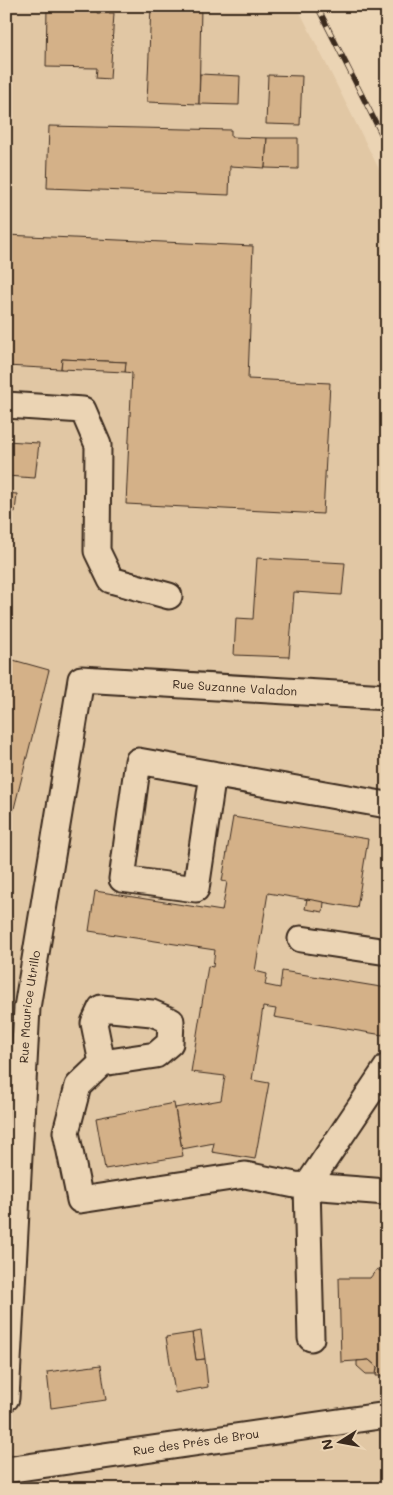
<svg xmlns="http://www.w3.org/2000/svg" width="393" height="1495" font-family="Mali,sans-serif">
	<style>
		.built { fill: #e1c7a4 }
		.building { fill: #d4b188; stroke: #3b2a1e }
		.lines { fill: none; stroke-linecap: round; stroke-linejoin: round }
		.minor-casing { stroke: #3b2a1e; stroke-width: 29 }
		.minor { stroke: #ebd4b4; stroke-width: 25 }
		.rail-casing { stroke: #3b2a1e; stroke-width: 5.5 }
		.rail { stroke: #ebd4b4; stroke-width: 4; stroke-dasharray: 11; stroke-linecap: butt }
		.labels { text-anchor: middle; stroke-width: 4; stroke-linejoin: round; paint-order: stroke }
		.street-label { font-size: 12px; fill: #3b2a1e; stroke: #ebd4b4 }
	</style>
	<rect width="100%" height="100%" fill="#ebd4b4"/>
	<filter id="ink" filterUnits="userSpaceOnUse"><feTurbulence type="fractalNoise" baseFrequency=".02" numOctaves="2"/><feDisplacementMap in="SourceGraphic" scale="10" xChannelSelector="R" yChannelSelector="G"/><feConvolveMatrix kernelMatrix="1 2 1 2 8 2 1 2 1" color-interpolation-filters="sRGB"/></filter>
	<g filter="url(#ink)">
		<polygon class="built" points="6,6 297,6 387,185 387,1489 6,1489"/>
		<g class="building">
			<polygon points="47,6 97,6 97,13 114,13 110,79 96,78 97,68 46,67"/>
			<polygon points="151,6 201,6 199,104 147,102"/>
			<polygon points="200,74 240,76 239,105 199,104"/>
			<polygon points="268,75 302,76 300,125 266,124"/>
			<polygon points="49,126 231,130 231,137 267,138 265,168 230,166 229,195 47,188"/>
			<polygon points="267,138 298,138 298,169 265,168"/>
			<polygon points="6,235 253,246 248,379 330,383 323,514 126,504 132,373 125,372 126,362 62,359 61,369 6,366"/>
			<polygon points="62,359 126,362 125,372 61,369"/>
			<polygon points="6,441 39,443 35,478 6,476"/>
			<polygon points="6,493 17,494 15,512 6,511"/>
			<polygon points="257,558 345,563 342,595 294,592 289,657 234,655 236,618 253,619"/>
			<polygon points="6,658 49,670 6,840"/>
			<polygon points="233,817 368,839 357,908 268,893 255,971 267,974 265,985 280,988 282,971 387,988 387,1014 383,1035 274,1017 276,1009 263,1007 252,1080 269,1083 255,1159 212,1152 214,1143 182,1149 175,1108 221,1100 225,1076 191,1072 208,966 213,967 215,950 89,931 95,891 222,911 227,882 222,881"/>
			<polygon points="307,899 324,902 323,912 305,909"/>
			<polygon points="174,1103 183,1156 105,1169 96,1118"/>
			<polygon points="377,1269 387,1275 387,1376 376,1376 377,1367 369,1360 341,1362 339,1278 370,1278"/>
			<polygon points="201,1331 205,1359 196,1360 192,1333"/>
			<polygon points="192,1333 196,1360 205,1359 208,1387 175,1393 166,1337"/>
			<polygon points="369,1360 377,1367 376,1374 366,1374 357,1366 357,1361"/>
			<polygon points="101,1365 106,1400 51,1408 47,1372"/>
		</g>
		<g class="lines">
			<g class="minor-casing">
				<g id="minor">
					<polyline points="6,405 83,410 98,445 97,551 111,580 169,596"/>
					<polyline points="213,774 196,889 122,879 138,761 387,805"/>
					<polyline points="301,939 387,952"/>
					<polyline points="102,1063 94,1023 101,1008 152,1013 171,1021 170,1043 156,1055 102,1063 78,1086 66,1132 80,1200 245,1175 295,1185 387,1192"/>
					<polyline points="311,1338 307,1186 387,1067"/>
					<path id="s1" d="M6 1398 27 1008 81 679 387 697"/>
					<path id="s2" d="M6 1470 387 1415"/>
				</g>
			</g>
			<use href="#minor" class="minor"/>
			<g class="rail-casing">
				<polyline id="rail" points="317,6 387,145"/>
			</g>
			<use href="#rail" class="rail"/>
		</g>
	</g>
	<g class="labels">
		<g class="street-label">
			<text dy="4" stroke="none"><textPath href="#s1" startOffset="878">Rue Suzanne Valadon</textPath></text>
			<text dy="4" stroke="none"><textPath href="#s1" startOffset="392">Rue Maurice Utrillo</textPath></text>
			<text dy="4" stroke="none"><textPath href="#s2" startOffset="192">Rue des Prés de Brou</textPath></text>
		</g>
	</g>
	<rect width="393" height="1495" fill="none" stroke="#ebd4b4" stroke-width="25"/>
	<rect x="12" y="12" width="368" height="1470" fill="none" stroke="#3b2a1e" stroke-width="2" filter="url(#ink)"/>
	<g transform="translate(340 1442) rotate(259)" stroke="#ebd4b4" stroke-width="4" paint-order="stroke">
	<path d="M0-4L9 19L0 12L-9 19Z" fill="#3b2a1e"/>
	<text y="-8" font-size="14" font-weight="bold" text-anchor="middle" fill="#3b2a1e">N</text>
	</g>
</svg>
